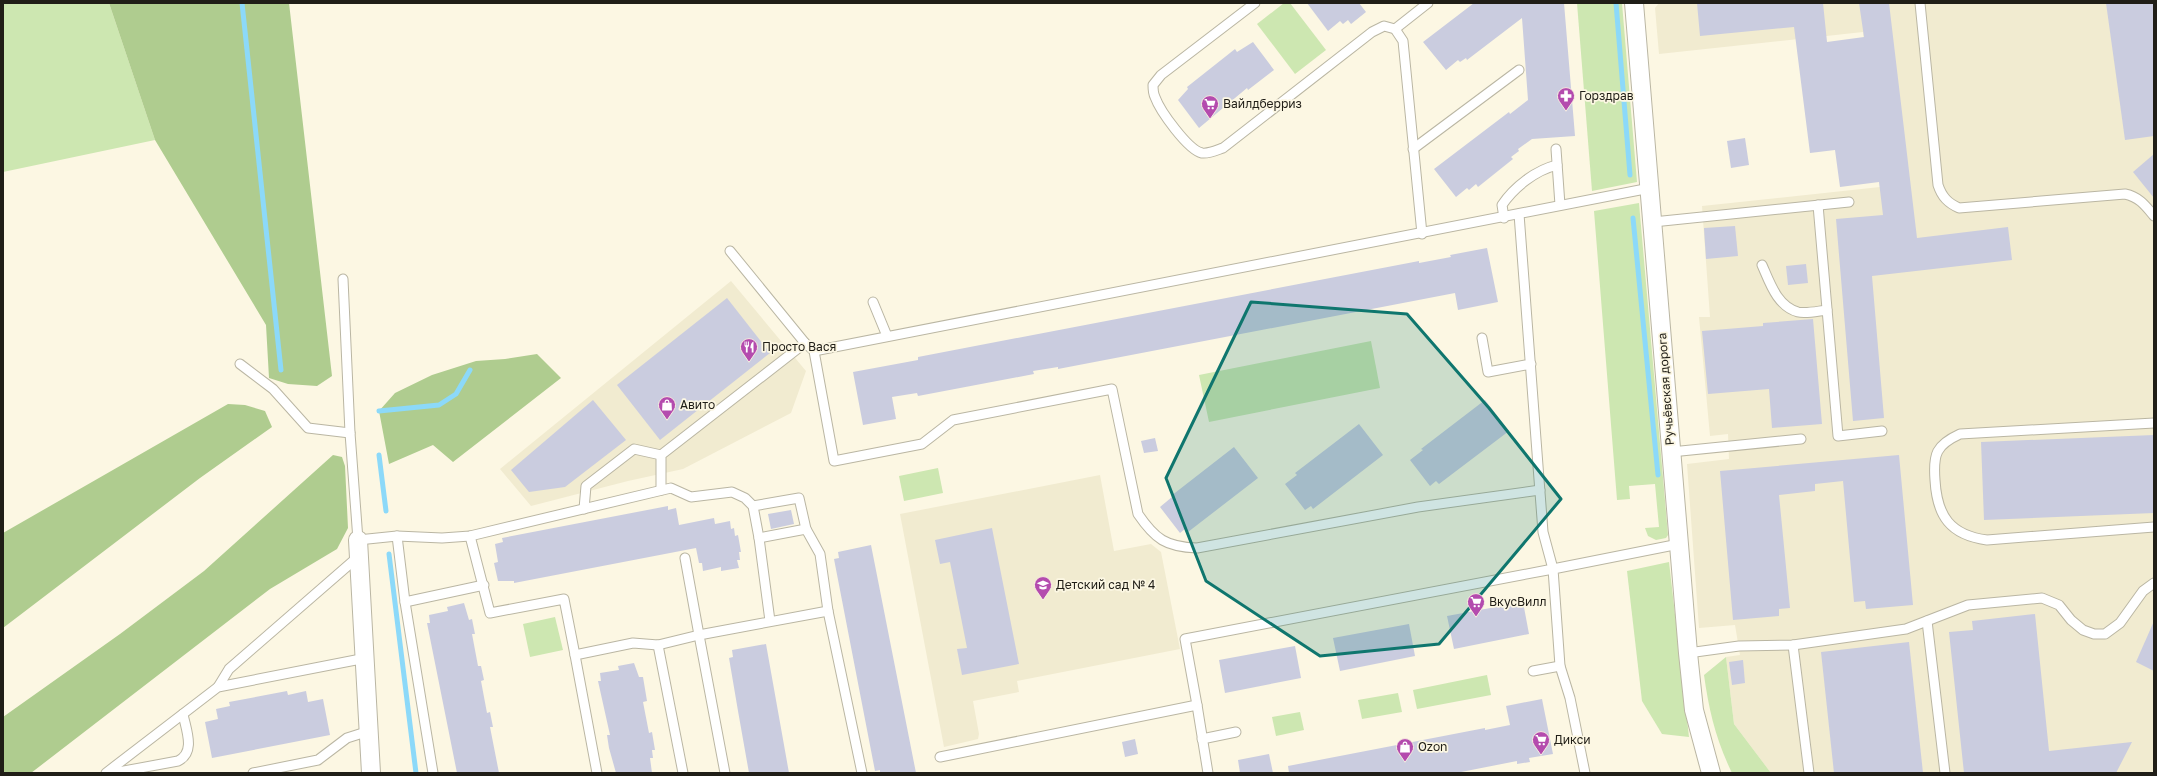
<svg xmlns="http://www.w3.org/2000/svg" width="2157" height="776" font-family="'Golos Text',sans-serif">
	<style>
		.built { fill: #f1ebd0 }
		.green { fill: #cde7b1 }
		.forest { fill: #afcc8f }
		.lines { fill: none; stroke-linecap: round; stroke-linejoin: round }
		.stream { stroke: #8cd9f9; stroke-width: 5 }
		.building { fill: #caccdf }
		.lane-casing { stroke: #bab6a3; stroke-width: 11 }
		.street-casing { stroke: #bab6a3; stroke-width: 20 }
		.lane { stroke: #fff; stroke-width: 9 }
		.street { stroke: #fff; stroke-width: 18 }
		.marked { fill: #0f766e; fill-opacity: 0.2; stroke: #0f766e; stroke-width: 3; stroke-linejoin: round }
		.labels { text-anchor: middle; stroke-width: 3.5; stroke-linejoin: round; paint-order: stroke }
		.poi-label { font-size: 12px; fill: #201e17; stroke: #fcf7e3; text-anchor: start }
		.street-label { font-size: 12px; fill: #201e17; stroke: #fcf7e3 }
	</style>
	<rect width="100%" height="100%" fill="#fcf7e3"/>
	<g class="built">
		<polygon points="1659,3 2154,3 2154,773 1771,773 1734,724 1726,657 1740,655 1735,625 1699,628 1687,464 1729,459 1728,434 1710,436 1699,317 1710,317 1702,206 1880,187 1863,32 1659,54 1655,8"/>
		<polygon points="731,281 806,371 791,413 683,469 628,481 531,506 500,469"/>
		<polygon points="1100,475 1114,551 1151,544 1161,552 1180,649 1017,681 1019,692 973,701 979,734 978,739 944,747 900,514"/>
	</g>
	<g class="green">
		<polygon points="3,3 109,3 155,140 3,172"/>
		<polygon points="1284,3 1290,3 1326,50 1295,74 1257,24"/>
		<polygon points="1577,3 1622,3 1637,182 1592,191"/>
		<polygon points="1639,203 1668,535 1666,538 1656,540 1648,536 1645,528 1659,527 1655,484 1629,486 1630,499 1617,500 1594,211"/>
		<polygon points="1371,341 1380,388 1209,422 1199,375"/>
		<polygon points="938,468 943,493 904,501 899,476"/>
		<polygon points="1669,562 1689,737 1662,734 1642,701 1627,571"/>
		<polygon points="555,617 563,650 530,657 523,624"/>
		<path d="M1726 657 1734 724 1771 773H1732C1716 740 1709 711 1704 675Z"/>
		<polygon points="1487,675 1491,695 1417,709 1413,690"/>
		<polygon points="1398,693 1402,712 1362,719 1358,700"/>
		<polygon points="1300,712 1304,730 1276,736 1272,717"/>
	</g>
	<g class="forest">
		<polygon points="109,3 289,3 332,376 317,386 288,384 269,378 266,325 155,140"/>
		<polygon points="537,354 561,378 453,462 433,445 389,464 379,411 395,393 432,375 476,361 505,359"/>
		<polygon points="228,404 245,405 265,411 272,427 200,478 3,628 3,533"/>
		<polygon points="333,455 342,457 345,466 348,528 337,549 270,589 31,773 3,773 3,717 120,634 204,571"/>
	</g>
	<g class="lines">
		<g class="stream">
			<polyline points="242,3 281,370"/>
			<polyline points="1616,3 1630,175"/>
			<polyline points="1633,218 1658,475"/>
			<polyline points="379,411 439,405 456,394 470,370"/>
			<polyline points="379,455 386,511"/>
			<polyline points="389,554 416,773"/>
		</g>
	</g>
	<g class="building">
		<polygon points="1307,3 1359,3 1366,12 1351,24 1348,20 1343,24 1340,21 1328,31"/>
		<polygon points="1474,3 1564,3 1575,136 1532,139 1518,149 1519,151 1511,157 1513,159 1478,187 1476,184 1469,190 1467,188 1456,197 1434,169 1509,112 1510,114 1528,100 1522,18 1467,60 1466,58 1460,62 1458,60 1446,70 1423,42"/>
		<polygon points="1697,3 1823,3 1827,42 1864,37 1859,3 1889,3 1917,238 2008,227 2012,260 1872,276 1884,418 1853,421 1836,219 1883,215 1879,182 1840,187 1835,150 1810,153 1794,27 1700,36"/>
		<polygon points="2106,3 2154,3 2154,136 2125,140"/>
		<polygon points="1253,42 1274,70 1248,90 1247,88 1199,128 1178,100 1188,89 1187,87 1235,49 1237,52"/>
		<polygon points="1745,138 1749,165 1731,168 1727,141"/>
		<polygon points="2154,154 2154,198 2133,172"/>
		<polygon points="1735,226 1738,256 1706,259 1704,228"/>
		<polygon points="1487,248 1498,302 1458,310 1455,293 1058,369 1058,367 1033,371 1034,374 918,396 917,393 892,397 896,419 863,425 853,372 918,360 918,357 1419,261 1419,263 1451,257 1450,255"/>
		<polygon points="1806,264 1808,283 1788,285 1786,266"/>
		<polygon points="727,298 770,353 660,440 617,385"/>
		<polygon points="1813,319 1822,424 1772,428 1769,389 1708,394 1702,331 1763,326 1763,323"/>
		<polygon points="593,400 626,440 565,487 529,492 511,470"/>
		<polygon points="1485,400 1509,431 1439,484 1436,481 1430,486 1410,460 1423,450 1421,449"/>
		<polygon points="1359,424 1383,455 1313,509 1311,506 1305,510 1285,484 1297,475 1295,473"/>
		<polygon points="2154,435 2154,513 1984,520 1981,442"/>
		<polygon points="1155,438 1158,451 1144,453 1141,441"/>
		<polygon points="1234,447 1258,478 1188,532 1186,528 1180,533 1160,507 1172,497 1171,496"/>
		<polygon points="1899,455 1913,605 1866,609 1865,601 1854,602 1843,481 1815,484 1815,491 1779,495 1790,608 1779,609 1779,616 1733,620 1720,471"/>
		<polygon points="668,506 668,510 676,508 679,525 714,518 715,524 730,521 731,529 734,528 735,536 738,535 741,552 739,552 740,560 737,560 739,568 721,571 721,567 703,571 702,563 699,563 696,548 514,583 514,581 498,581 494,563 498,562 495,544 503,542 502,538"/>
		<polygon points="791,510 794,524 771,529 768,514"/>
		<polygon points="992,528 1019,664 962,675 957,649 967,648 950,562 940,564 935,540"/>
		<polygon points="871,545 916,773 880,773 880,770 875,771 834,559 839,558 838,552"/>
		<polygon points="1523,602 1529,634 1454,649 1447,616"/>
		<polygon points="464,603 469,620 472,619 475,634 472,634 478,666 481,666 484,680 481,681 487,713 490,712 493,727 490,727 499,773 457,773 427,623 430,623 429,615 448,611 447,607"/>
		<polygon points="2035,614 2049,751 2132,742 2116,773 1964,773 1949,632 1973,630 1972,621"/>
		<polygon points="2154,621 2154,671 2136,662"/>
		<polygon points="1409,624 1415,656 1340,671 1333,638"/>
		<polygon points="1909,642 1923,773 1834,773 1821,652"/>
		<polygon points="766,644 789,773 749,773 738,711 729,658 733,657 732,650"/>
		<polygon points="1295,646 1301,678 1225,693 1219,660"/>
		<polygon points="1743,660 1745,683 1732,685 1729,662"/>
		<polygon points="634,663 639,677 643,677 647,701 643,702 649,733 652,732 655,750 652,750 653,758 650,758 652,773 616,773 609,748 607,735 610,735 598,681 601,681 600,673 619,670 618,666"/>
		<polygon points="287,691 288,695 306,691 308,702 323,699 330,735 212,758 205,722 218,719 216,709 230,706 229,702"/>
		<polygon points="1542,699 1553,754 1529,758 1530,762 1517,764 1517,761 1456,773 1289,773 1288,766 1485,728 1485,730 1510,725 1506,706"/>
		<polygon points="1135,739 1138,754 1125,757 1122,742"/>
		<polygon points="1269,754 1273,773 1240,773 1238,760"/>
	</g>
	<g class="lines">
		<g class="lane-casing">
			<g id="lane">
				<path d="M1255 3 1161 75 1153 85C1153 89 1153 93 1155 97 1160 111 1188 150 1202 153 1209 154 1217 150 1223 148L1372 32 1384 26 1395 29 1403 41 1422 234"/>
				<path d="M1920 3 1938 185C1942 197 1948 203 1959 208L2125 194C2139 197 2145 205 2154 216"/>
				<polyline points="1395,29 1428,3"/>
				<polyline points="1413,149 1519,70"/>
				<polyline points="1556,149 1560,205"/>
				<polyline points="1818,205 1838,436 1882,431"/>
				<path d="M1504 218 1502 205C1514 187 1536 170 1557 165"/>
				<polyline points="1653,222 1849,202"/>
				<path d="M730 251 805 343 814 351 834 461 922 444 953 420 1112 389 1138 514C1155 539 1166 547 1197 548L1418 507 1540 490"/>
				<path d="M1762 265C1770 283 1777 306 1798 312 1806 314 1818 311 1827 310"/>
				<polyline points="343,279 350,433 358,540 397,536 442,538 470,536 671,488 691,497 732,492 745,498 753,506 759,538 770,621"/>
				<polyline points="873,302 887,336"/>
				<polyline points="1482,338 1488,372 1531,364"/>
				<polyline points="814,351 1650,188"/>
				<polyline points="240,364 273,389 308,428 350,433"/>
				<path d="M2154 423 1960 434C1936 445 1933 454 1935 480 1937 516 1950 535 1987 540L2154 527"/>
				<polyline points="1671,452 1801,439"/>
				<polyline points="661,490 661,455 805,343"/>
				<polyline points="753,506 799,498 806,529"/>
				<polyline points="584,509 586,486 634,449 661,455"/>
				<polyline points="397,536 405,602 433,773"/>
				<polyline points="470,536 490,613 564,599 575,655"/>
				<polyline points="759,538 806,529 820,554 828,611 862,773"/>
				<polyline points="405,602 484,585"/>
				<polyline points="1927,621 1945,773"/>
				<polyline points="658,645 683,773"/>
				<polyline points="1793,645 1809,773"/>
				<polyline points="1688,653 1739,646 1793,645 1906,629 1968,605 2042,598 2059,605 2071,620 2083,630 2094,634 2105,634 2120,623 2143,591 2154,583"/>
				<polyline points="1533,671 1560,666"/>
				<polyline points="218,687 229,669 359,556"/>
				<polyline points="1197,705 1185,639 1553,569 1543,532 1519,214"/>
				<polyline points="1202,739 1236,732"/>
				<polyline points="940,757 1197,705 1208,773"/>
				<polyline points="106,773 218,687 366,658"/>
				<path d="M113 773 178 761C196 752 186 730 183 714"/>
				<polyline points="253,773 318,760 347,738 369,731"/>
				<polyline points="597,773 575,655 633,643 658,645 699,635 685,558"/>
				<polyline points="725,773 699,635 828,611"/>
				<polyline points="1585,773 1570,698 1560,666 1553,569 1679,544"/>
			</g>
		</g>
		<g class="street-casing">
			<g id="street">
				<polyline points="1634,3 1688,653 1694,710 1711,773"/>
				<polyline points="358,540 371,773"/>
			</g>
		</g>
		<use href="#lane" class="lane"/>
		<use href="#street" class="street"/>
	</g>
	<path class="marked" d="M1251 302 1407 314 1489 408 1561 499 1439 644 1320 656 1206 581 1166 478Z"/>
	<defs>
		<g id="pharmacy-pin" transform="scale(0.9)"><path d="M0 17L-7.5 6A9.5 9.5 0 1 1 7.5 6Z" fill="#b44bae" stroke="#fcf7e3"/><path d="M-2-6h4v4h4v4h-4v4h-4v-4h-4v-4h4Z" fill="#fff"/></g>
		<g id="supermarket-pin" transform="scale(0.9)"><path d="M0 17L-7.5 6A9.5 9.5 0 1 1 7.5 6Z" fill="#b44bae" stroke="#fcf7e3"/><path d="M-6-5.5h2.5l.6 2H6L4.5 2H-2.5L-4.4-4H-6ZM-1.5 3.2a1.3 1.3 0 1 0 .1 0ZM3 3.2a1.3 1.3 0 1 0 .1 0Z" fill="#fff"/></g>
		<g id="restaurant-pin" transform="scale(0.9)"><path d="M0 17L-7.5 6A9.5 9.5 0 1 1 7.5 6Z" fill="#b44bae" stroke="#fcf7e3"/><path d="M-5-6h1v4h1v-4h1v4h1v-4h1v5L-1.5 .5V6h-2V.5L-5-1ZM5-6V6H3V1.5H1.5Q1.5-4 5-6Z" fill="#fff"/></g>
		<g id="shop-pin" transform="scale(0.9)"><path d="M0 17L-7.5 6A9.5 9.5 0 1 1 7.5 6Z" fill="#b44bae" stroke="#fcf7e3"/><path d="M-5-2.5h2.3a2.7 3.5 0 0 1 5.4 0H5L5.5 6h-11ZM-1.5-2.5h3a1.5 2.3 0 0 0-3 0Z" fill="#fff"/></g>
		<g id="school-pin" transform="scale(0.9)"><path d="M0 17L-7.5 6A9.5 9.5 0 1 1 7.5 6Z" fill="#b44bae" stroke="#fcf7e3"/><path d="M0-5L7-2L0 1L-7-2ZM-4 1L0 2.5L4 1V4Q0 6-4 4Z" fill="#fff"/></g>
	</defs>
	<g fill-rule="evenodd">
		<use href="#pharmacy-pin" x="1566" y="96"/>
		<use href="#supermarket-pin" x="1210" y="104"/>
		<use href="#restaurant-pin" x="749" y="347"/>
		<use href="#shop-pin" x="667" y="405"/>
		<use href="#school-pin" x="1043" y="585"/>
		<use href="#supermarket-pin" x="1476" y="602"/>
		<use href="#supermarket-pin" x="1541" y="740"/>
		<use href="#shop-pin" x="1405" y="747"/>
	</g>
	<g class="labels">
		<g class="poi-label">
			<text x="1579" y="100">Горздрав</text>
			<text x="1223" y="108">Вайлдберриз</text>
			<text x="762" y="351">Просто Вася</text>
			<text x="680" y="409">Авито</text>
			<text x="1056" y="589">Детский сад № 4</text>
			<text x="1489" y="606">ВкусВилл</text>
			<text x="1554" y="744">Дикси</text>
			<text x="1418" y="751">Ozon</text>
		</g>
		<g class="street-label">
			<text transform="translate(1666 389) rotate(-94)" y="4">Ручьёвская дорога</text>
		</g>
	</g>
	<rect width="2157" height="776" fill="none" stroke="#201e17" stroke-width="8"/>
</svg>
